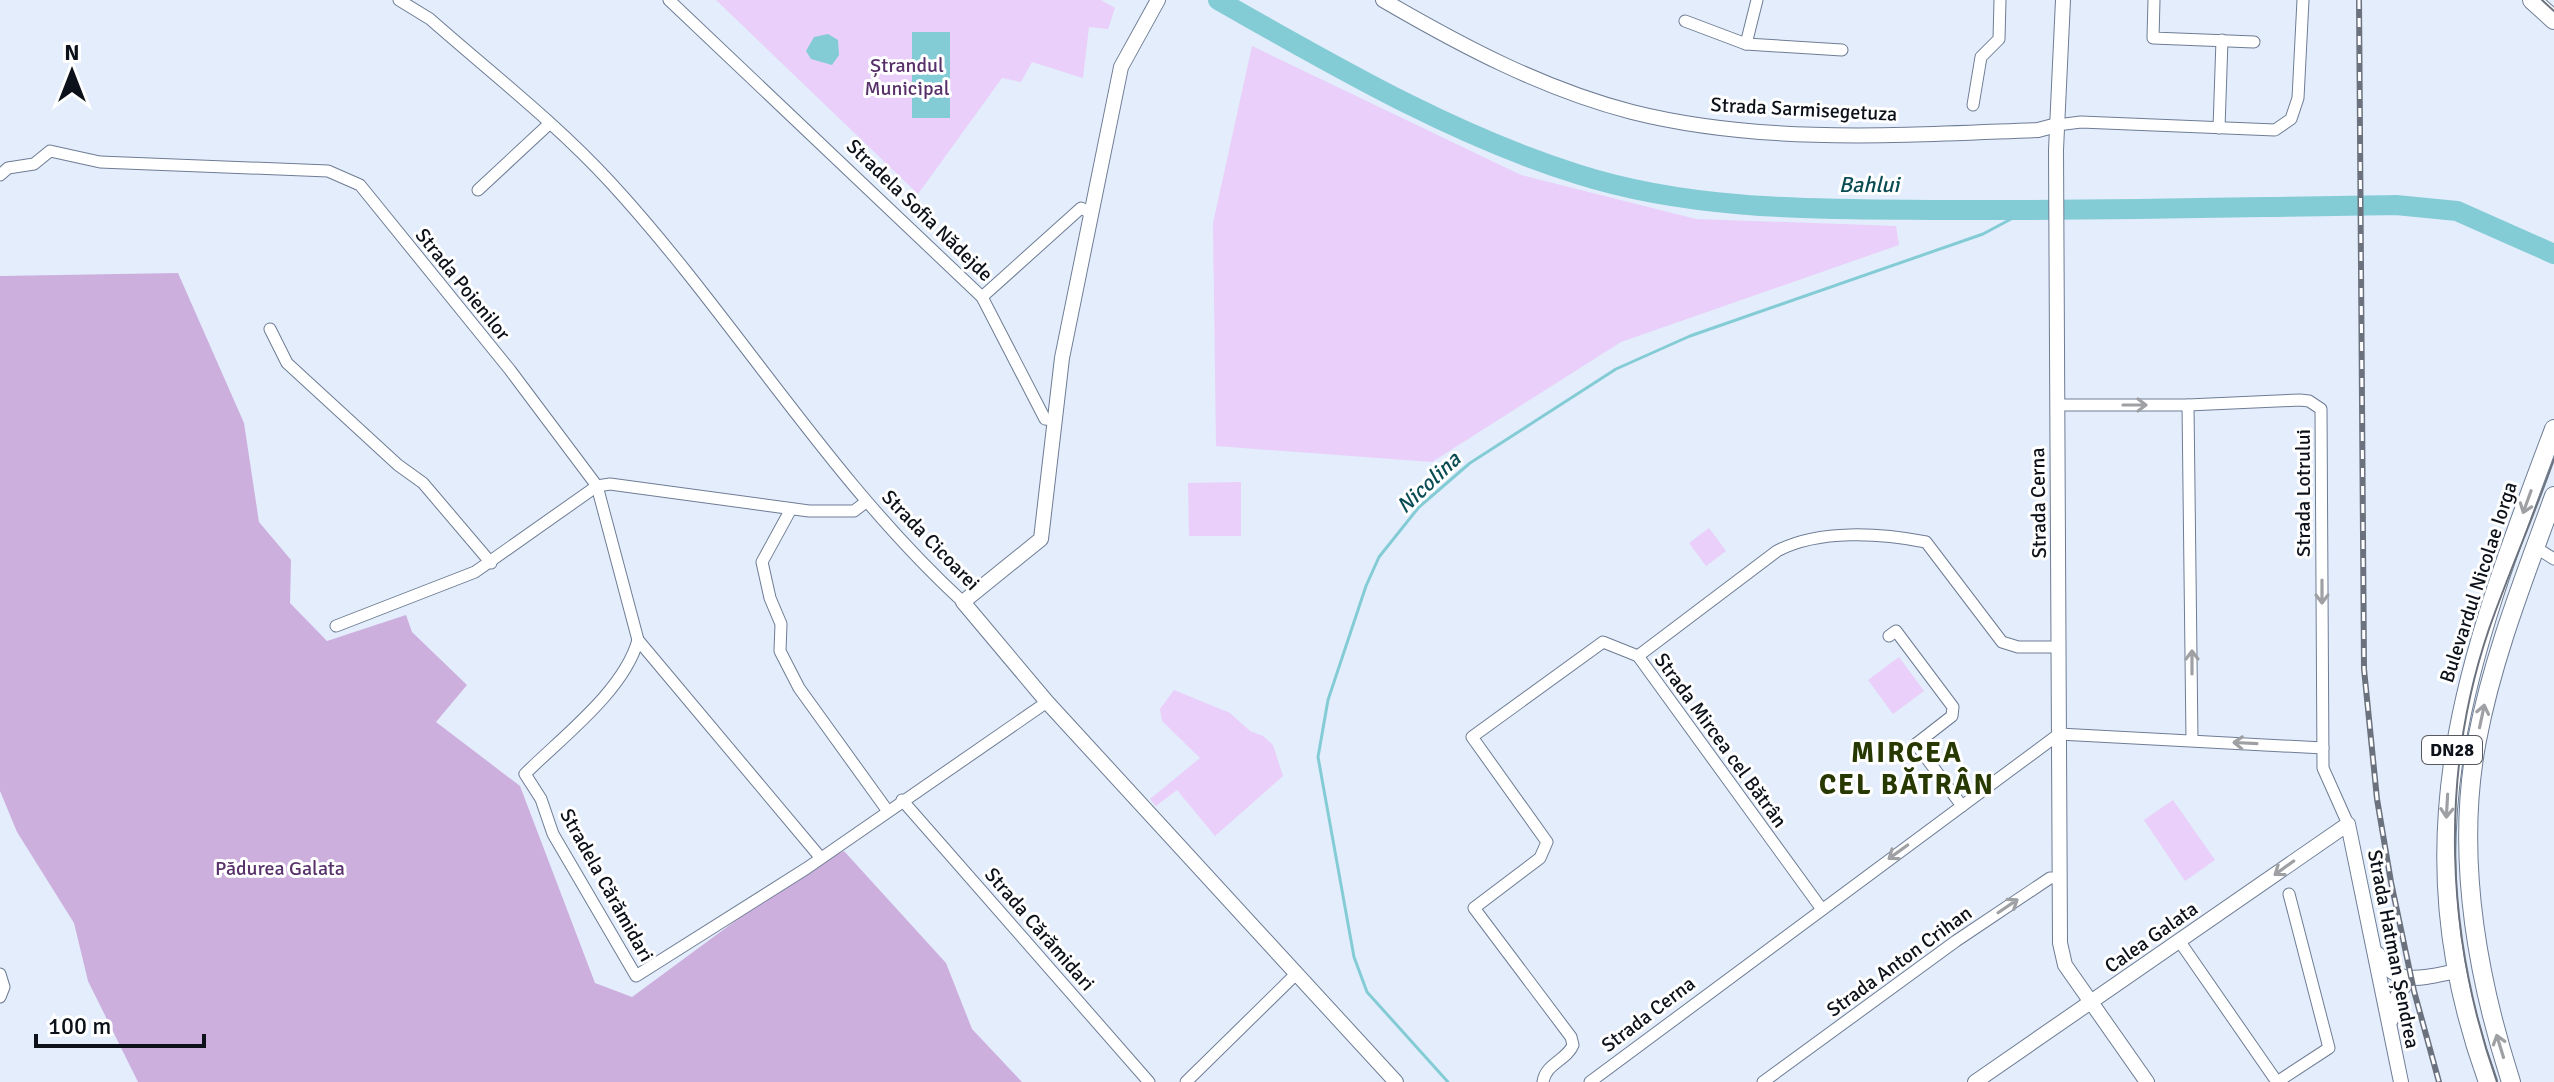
<svg xmlns="http://www.w3.org/2000/svg" width="2554" height="1082" font-family="Signika,sans-serif">
	<style>
		.green { fill: #e9cff9 }
		.forest { fill: #cdafde }
		.water { fill: #84ccd5 }
		.lines { fill: none; stroke-linecap: round; stroke-linejoin: round }
		.stream { stroke: #84ccd5; stroke-width: 3 }
		.river { stroke: #84ccd5; stroke-width: 20 }
		.minor-casing { stroke: #6e7d94; stroke-width: 13 }
		.tertiary-casing { stroke: #6e7d94; stroke-width: 16 }
		.primary-casing { stroke: #6e7d94; stroke-width: 20 }
		.minor { stroke: #fff; stroke-width: 11 }
		.tertiary { stroke: #fff; stroke-width: 14 }
		.primary { stroke: #fff; stroke-width: 18 }
		.tram { stroke: #6b727e; stroke-width: 2 }
		.rail-casing { stroke: #6b727e; stroke-width: 6 }
		.rail { stroke: #fff; stroke-width: 3; stroke-dasharray: 9; stroke-linecap: butt }
		.oneway { stroke: #9ea0a3 }
		.labels { text-anchor: middle; stroke-width: 6; stroke-linejoin: round; paint-order: stroke }
		.shield { fill: #fff; stroke: #56595f; stroke-width: 2 }
		.shield-label { font-size: 18px; font-weight: bold; fill: #0d121a }
		.park-label { font-size: 20px; fill: #58316b; stroke: #fff }
		.street-label { font-size: 20px; fill: #0d121a; stroke: #fff }
		.water-label { font-size: 22px; font-style: italic; fill: #094c53; stroke: #fff }
		.district-label { font-size: 28px; font-weight: bold; letter-spacing: 2px; fill: #273800; stroke: #fff }
	</style>
	<rect width="100%" height="100%" fill="#e3edfc"/>
	<g class="green">
		<polygon points="716,0 1101,0 1115,8 1108,29 1089,27 1083,78 1032,62 1021,82 1002,78 918,194"/>
		<polygon points="1252,46 1521,175 1696,219 1896,226 1899,245 1621,342 1432,462 1216,446 1213,223"/>
		<polygon points="1241,482 1241,536 1189,536 1188,483"/>
		<polygon points="1709,528 1726,551 1706,566 1689,543"/>
		<polygon points="1899,657 1924,691 1893,714 1868,680"/>
		<polygon points="1174,690 1230,713 1250,731 1263,736 1273,745 1283,776 1215,836 1177,790 1156,806 1150,799 1200,758 1162,721 1160,709"/>
		<polygon points="2173,800 2215,860 2185,881 2144,820"/>
	</g>
	<polygon class="forest" points="178,273 244,423 259,522 291,560 290,603 327,641 406,615 412,632 467,685 436,722 520,786 595,983 632,997 807,868 844,851 946,963 972,1029 1022,1082 138,1082 88,981 74,923 17,832 0,791 0,276"/>
	<g class="water">
		<rect x="912" y="32" width="38" height="86"/>
		<polygon points="828,34 838,40 839,55 832,65 811,59 806,51 814,37"/>
	</g>
	<g class="lines">
		<polyline class="stream" points="1448,1082 1367,992 1354,957 1318,757 1328,700 1366,586 1379,557 1419,507 1470,463 1616,369 1690,336 1983,234 2026,211"/>
		<path class="river" d="M1218 0C1333 65 1450 134 1577 174 1692 211 1816 209 1936 210 2089 211 2243 207 2396 205L2457 211 2554 254"/>
		<g class="minor-casing">
			<g id="minor">
				<path d="M399 0 430 19C490 72 556 123 611 183 734 317 828 478 963 602"/>
				<polyline points="669,0 982,297 1045,419 1054,420"/>
				<polyline points="2154,0 2153,38 2254,42"/>
				<polyline points="1685,21 1746,44 1842,50"/>
				<polyline points="1746,44 1757,0"/>
				<polyline points="1973,105 1981,57 1999,39 2000,0"/>
				<polyline points="2057,125 2081,122 2275,130 2291,119 2298,98 2303,0"/>
				<polyline points="2219,128 2222,40"/>
				<polyline points="0,175 8,168 34,164 50,151 100,162 328,171 360,185 510,370 597,486 638,640 820,857"/>
				<polyline points="478,190 549,124"/>
				<polyline points="982,297 1081,208 1091,213"/>
				<polyline points="270,329 287,363 398,465 423,483 491,563"/>
				<polyline points="2057,405 2188,405 2300,400 2309,401 2321,409 2323,768 2348,824"/>
				<polyline points="2188,405 2192,740"/>
				<polyline points="791,509 762,562 770,598 781,624 780,651 799,688 887,810"/>
				<polyline points="2535,547 2554,559"/>
				<polyline points="336,626 475,572 597,486 610,484 809,511 854,511 866,502"/>
				<polyline points="1889,636 1896,631 1953,707 1952,716 1916,744 1962,806"/>
				<path d="M638 640C624 691 562 737 525 774L541 799 553 834 636 976 807 868 1047 702"/>
				<polyline points="902,800 1149,1082"/>
				<path d="M1821 908 1638 656 1777 551C1819 529 1880 533 1926 542L2002 642 2018 647H2059"/>
				<polyline points="2180,942 2277,1082 2329,1048 2289,894"/>
				<polyline points="0,974 4,987 0,997"/>
				<polyline points="1186,1082 1296,974"/>
				<path d="M1543 1082C1545 1064 1567 1060 1573 1045L1571 1037 1474 908 1540 858 1547 842 1472 737 1603 642 1638 656"/>
				<polyline points="1590,1082 2059,734 2323,748"/>
				<polyline points="1763,1082 1956,941 2050,878 2059,878"/>
			</g>
		</g>
		<g class="tertiary-casing">
			<g id="tertiary">
				<polyline points="1158,0 1121,67 1062,358 1041,539 963,602 1047,702 1396,1082"/>
				<path d="M1383 0C1462 46 1543 89 1632 112 1763 145 1905 135 2038 130L2057 125"/>
				<polyline points="2063,0 2056,150 2060,943 2065,965 2147,1082"/>
				<path d="M2378 954C2394 989 2426 977 2457 971"/>
				<polyline points="2391,1020 2392,1004 2408,980"/>
				<polyline points="1975,1082 2348,824 2401,1082"/>
			</g>
		</g>
		<g class="primary-casing">
			<g id="primary">
				<polyline points="2532,0 2554,20"/>
				<path d="M2488 1082C2399 838 2467 659 2554 429"/>
				<path d="M2511 1082C2476 973 2455 855 2477 740 2493 656 2525 576 2554 496"/>
			</g>
		</g>
		<use href="#minor" class="minor"/>
		<use href="#tertiary" class="tertiary"/>
		<use href="#primary" class="primary"/>
		<g class="tram">
			<polyline points="2542,0 2554,11"/>
			<path d="M2497 1082C2446 937 2439 776 2489 629 2509 572 2534 516 2554 459"/>
		</g>
		<g class="rail-casing">
			<polyline id="rail" points="2359,0 2364,669 2377,799 2391,882 2414,991 2439,1082"/>
		</g>
		<use href="#rail" class="rail"/>
	</g>
	<defs><path id="oneway-shaft" d="M-6 0H5M1.5-3L5.5 0L1.5 3" fill="none" stroke-width="1.6" stroke-linecap="round" stroke-linejoin="round" transform="scale(2)"/></defs>
	<g class="oneway">
		<use href="#oneway-shaft" transform="translate(2135 405)"/>
		<use href="#oneway-shaft" transform="translate(2527 502) rotate(110)"/>
		<use href="#oneway-shaft" transform="translate(2322 592) rotate(90)"/>
		<use href="#oneway-shaft" transform="translate(2192 662) rotate(-90)"/>
		<use href="#oneway-shaft" transform="translate(2482 716) rotate(-78)"/>
		<use href="#oneway-shaft" transform="translate(2245 743) rotate(-177)"/>
		<use href="#oneway-shaft" transform="translate(2447 806) rotate(93)"/>
		<use href="#oneway-shaft" transform="translate(1898 852) rotate(144)"/>
		<use href="#oneway-shaft" transform="translate(2284 868) rotate(144)"/>
		<use href="#oneway-shaft" transform="translate(2008 906) rotate(-34)"/>
		<use href="#oneway-shaft" transform="translate(2500 1046) rotate(-107)"/>
	</g>
	<g class="labels">
		<rect class="shield" x="2422" y="736" width="60" height="28" rx="6"/>
		<g class="shield-label">
			<text x="2452" y="756">DN28</text>
		</g>
		<g class="park-label">
			<text x="907" y="72">Ștrandul<tspan x="907" dy="23">Municipal</tspan></text>
			<text x="280" y="875">Pădurea Galata</text>
		</g>
		<g class="street-label">
			<text transform="translate(1804 109) rotate(3)" y="7">Strada Sarmisegetuza</text>
			<text transform="translate(920 210) rotate(44)" y="7">Stradela Sofia Nădejde</text>
			<text transform="translate(463 284) rotate(51)" y="7">Strada Poienilor</text>
			<text transform="translate(2303 493) rotate(-90)" y="7">Strada Lotrului</text>
			<text transform="translate(2038 503) rotate(-91)" y="7">Strada Cerna</text>
			<text transform="translate(931 540) rotate(46)" y="7">Strada Cicoarei</text>
			<text transform="translate(2478 582) rotate(-72)" y="7">Bulevardul Nicolae Iorga</text>
			<text transform="translate(1721 740) rotate(54)" y="7">Strada Mircea cel Bătrân</text>
			<text transform="translate(607 885) rotate(61)" y="7">Stradela Cărămidari</text>
			<text transform="translate(1040 929) rotate(49)" y="7">Strada Cărămidari</text>
			<text transform="translate(2151 937) rotate(-35)" y="7">Calea Galata</text>
			<text transform="translate(2394 949) rotate(79)" y="7">Strada Hatman Șendrea</text>
			<text transform="translate(1899 961) rotate(-36)" y="7">Strada Anton Crihan</text>
			<text transform="translate(1648 1014) rotate(-37)" y="7">Strada Cerna</text>
		</g>
		<g class="water-label">
			<text x="1869" y="192">Bahlui</text>
			<text transform="translate(1428 482) rotate(-43)" y="8">Nicolina</text>
		</g>
		<g class="district-label">
			<text x="1907" y="762">MIRCEA<tspan x="1907" dy="32">CEL BĂTRÂN</tspan></text>
		</g>
	</g>
	<g transform="translate(72 72)" stroke="#ffffff" stroke-width="6" paint-order="stroke">
	<path d="M0-6L14 30L0 20L-14 30Z" fill="#0d121a"/>
	<text y="-12" font-size="22" font-weight="bold" text-anchor="middle" fill="#0d121a">N</text>
	</g>
	<path d="M36 1034v12h168v-12" fill="none" stroke="#0d121a" stroke-width="4"/>
	<text x="48" y="1034" font-size="24" fill="#0d121a" stroke="#ffffff" stroke-width="6" paint-order="stroke">100 m</text>
</svg>
